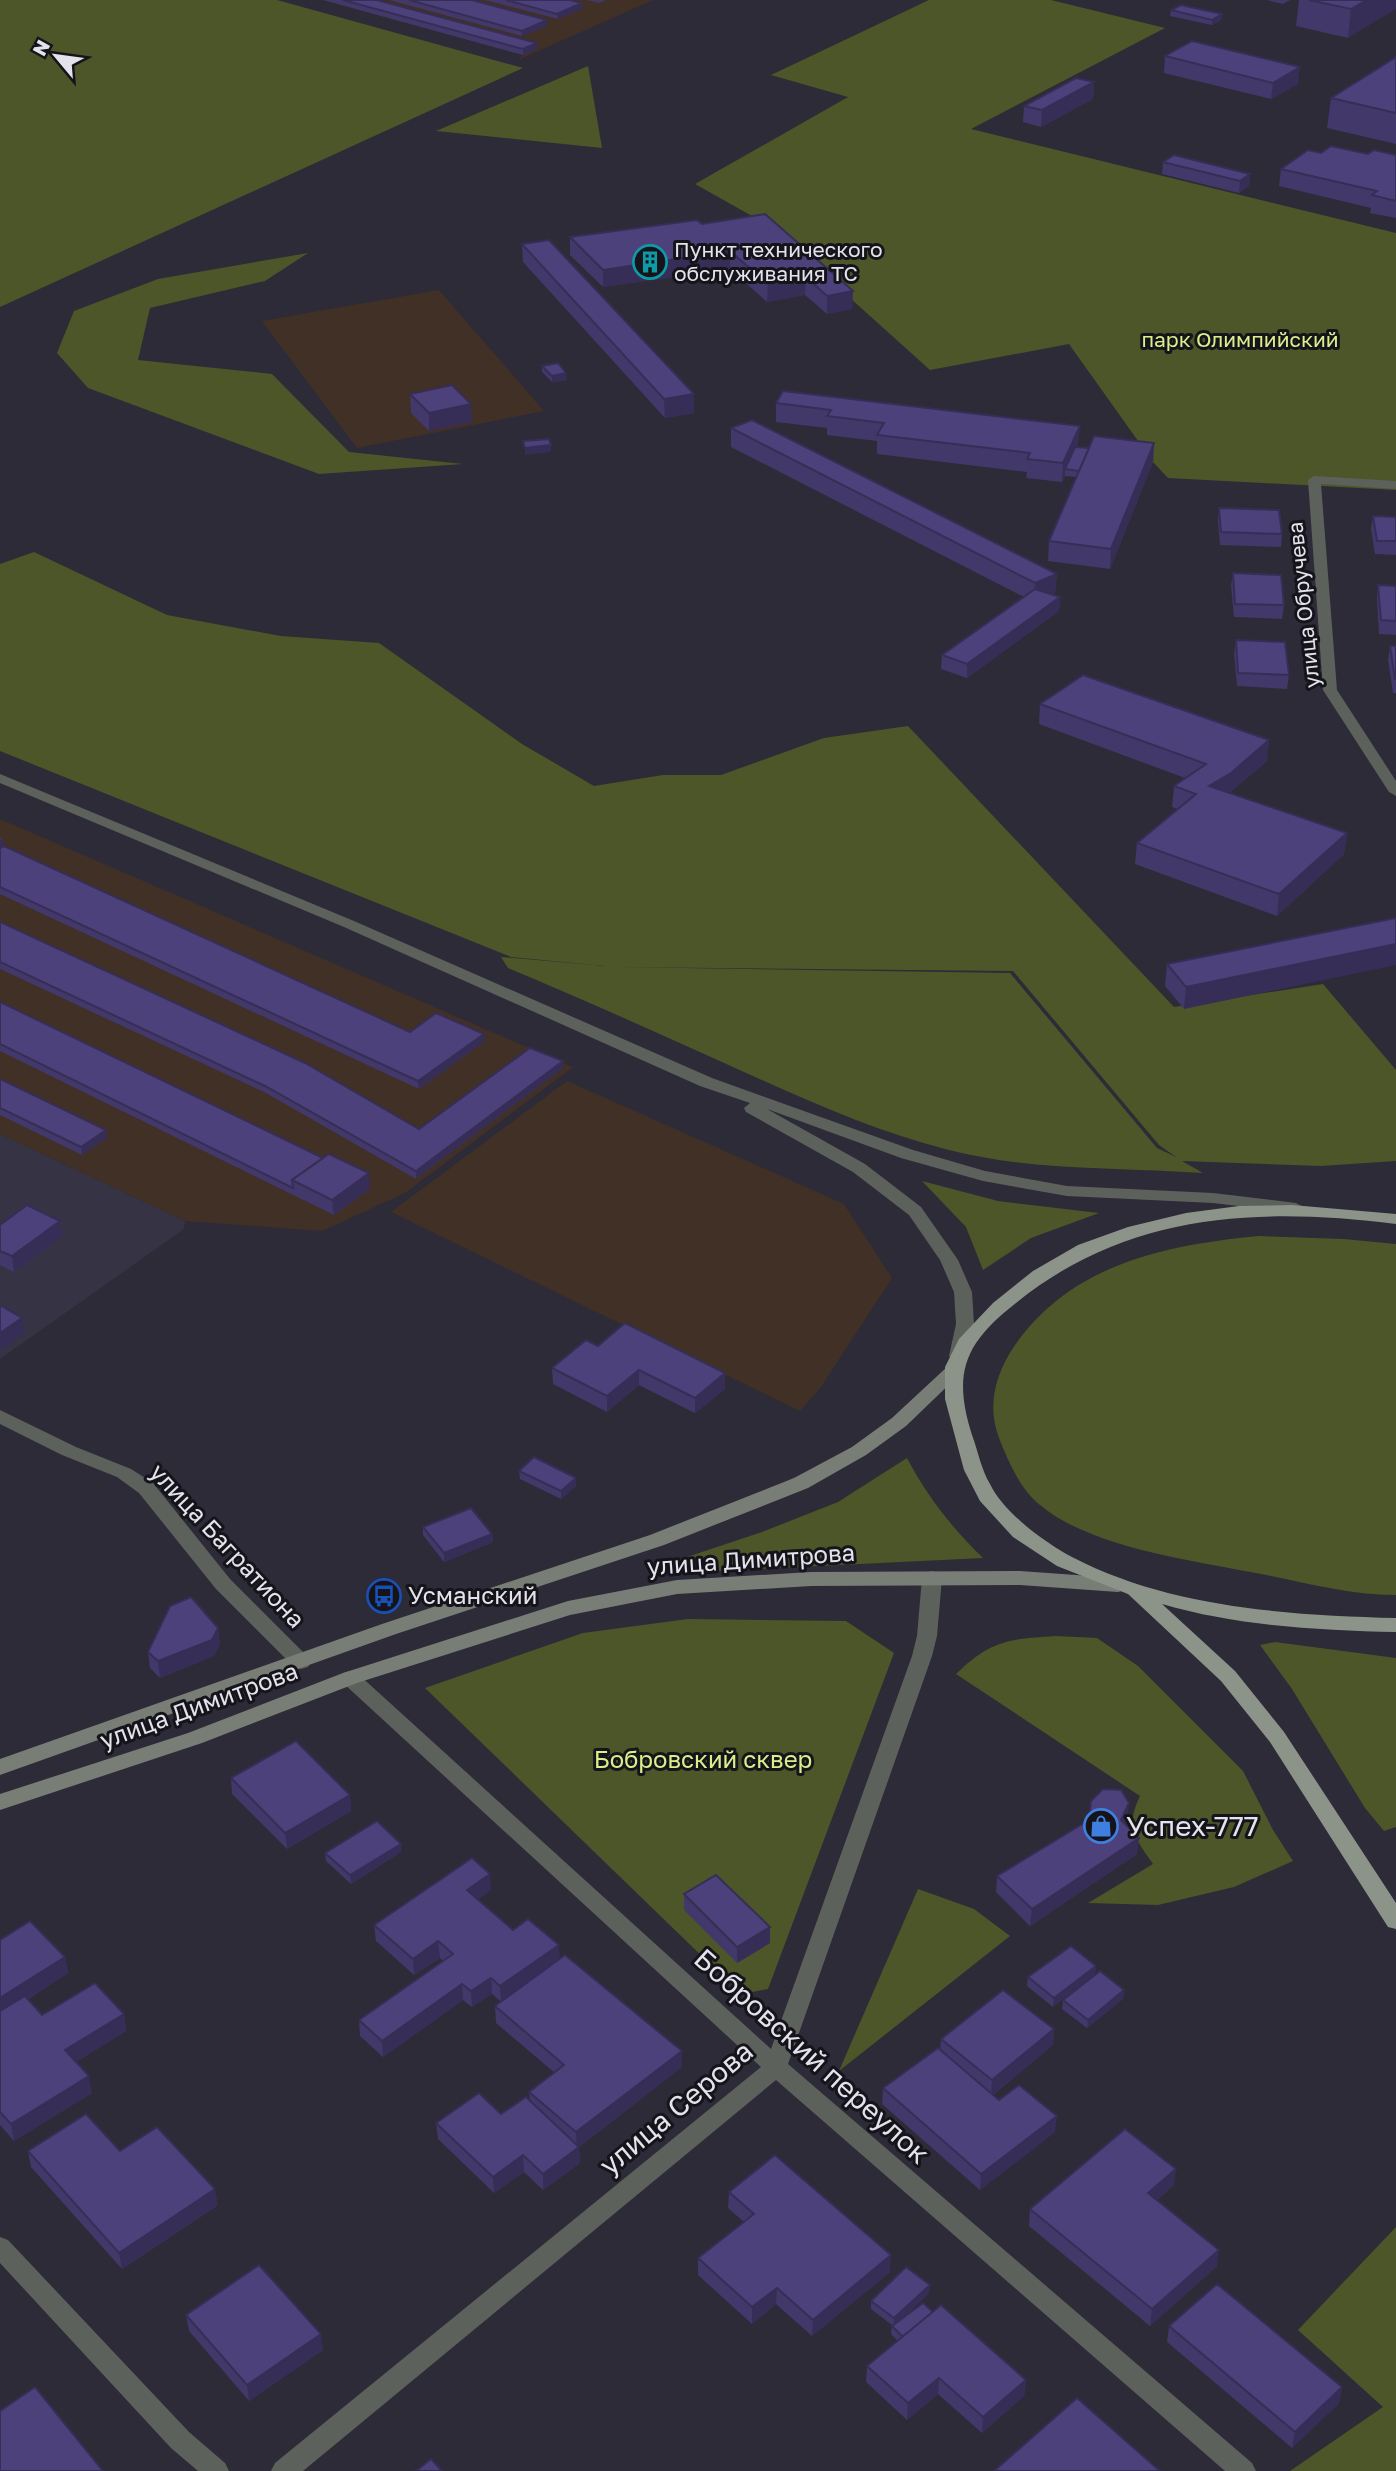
<svg xmlns="http://www.w3.org/2000/svg" width="1396" height="2471" font-family="'Golos Text',sans-serif">
	<style>
		.built { fill: #363345 }
		.industrial { fill: #413026 }
		.green { fill: #4d5628; fill-rule: evenodd }
		.lines { fill: none; stroke-linecap: round; stroke-linejoin: round }
		.minor { fill: #5d615b; fill-rule: evenodd }
		.tertiary { fill: #5d615b; fill-rule: evenodd }
		.secondary { fill: #787e75; fill-rule: evenodd }
		.primary { fill: #8c9489; fill-rule: evenodd }
		.wall { fill: #42386a }
		.shaded-wall { fill: #362e56 }
		.building { fill: #4d417b; stroke: #362e56; stroke-width: 2 }
		.labels { text-anchor: middle; stroke-width: 6; stroke-linejoin: round; paint-order: stroke }
		.far-poi-label { font-size: 21px; fill: #e4e3eb; stroke: #15141a; text-anchor: start }
		.far-park-label { font-size: 21px; fill: #dbee8b; stroke: #15141a }
		.far-street-label { font-size: 21px; fill: #e4e3eb; stroke: #15141a }
		.street-label { font-size: 24px; fill: #e4e3eb; stroke: #15141a }
		.poi-label { font-size: 24px; fill: #e4e3eb; stroke: #15141a; text-anchor: start }
		.park-label { font-size: 24px; fill: #dbee8b; stroke: #15141a }
		.near-poi-label { font-size: 28px; fill: #e4e3eb; stroke: #15141a; text-anchor: start }
		.near-street-label { font-size: 28px; fill: #e4e3eb; stroke: #15141a }
	</style>
	<rect width="100%" height="100%" fill="#2d2b37"/>
	<polygon class="built" points="0,1134 185,1221 184,1229 0,1359"/>
	<g class="industrial">
		<polygon points="323,0 653,0 518,60 523,55"/>
		<polygon points="439,290 544,411 357,448 262,321"/>
		<polygon points="0,819 573,1067 405,1193 322,1231 185,1221 0,1134"/>
		<polygon points="567,1081 844,1204 892,1278 821,1387 800,1411 391,1212"/>
	</g>
	<g class="green">
		<polygon points="0,0 277,0 523,68 0,307"/>
		<polygon points="929,0 1051,0 1165,28 971,129 1396,233 1396,490 1168,478 1153,462 1069,344 930,370 770,226 695,184 848,97 771,75"/>
		<polygon points="588,66 602,148 436,131"/>
		<polygon points="308,253 265,281 150,308 138,360 272,374 349,452 463,464 319,474 88,388 57,353 74,311 158,279"/>
		<path d="M34 552 167 615 281 636 379 643 522 744 594 786 663 775H721L824 738 908 726 1174 1007 1323 984 1396 1070V1161L1321 1166 1182 1161 1203 1173C1119 1167 1031 1171 949 1150 872 1131 795 1095 722 1062 651 1030 580 998 508 968L501 957 605 966 511 957 0 751V564ZM616 967 1013 971 1159 1145 1176 1157 1157 1148 1010 973Z"/>
		<polygon points="922,1181 998,1201 1099,1213 1031,1238 983,1270 966,1227"/>
		<path d="M1259 1236 1344 1239 1396 1244V1595C1349 1595 1307 1583 1261 1574 1195 1561 1091 1548 1040 1505 1020 1489 1008 1461 999 1438 987 1406 995 1376 1013 1348 1070 1264 1165 1245 1259 1236Z"/>
		<path d="M907 1458C927 1496 952 1528 983 1558L657 1574 651 1569 762 1532 838 1502Z"/>
		<polygon points="688,1619 846,1621 894,1653 768,1989 741,1994 425,1688 583,1633"/>
		<path d="M1056 1636 1097 1638 1138 1666 1243 1771 1273 1830 1293 1861 1234 1887 1158 1905 1088 1903 1153 1864C1135 1838 1125 1827 1140 1796L956 1674C991 1640 1009 1639 1056 1636Z"/>
		<polygon points="1275,1642 1396,1658 1396,1827 1384,1831 1365,1808 1292,1689 1260,1645"/>
		<polygon points="918,1889 974,1909 1010,1936 839,2071"/>
		<polygon points="1396,2227 1396,2471 1290,2471 1383,2407 1298,2330"/>
	</g>
	<g class="lines">
		<g class="minor">
			<polygon points="1314,476 1396,481 1396,489 1321,484 1337,690 1396,781 1396,796 1389,792 1323,690 1308,480"/>
			<polygon points="0,1410 76,1447 131,1469 153,1483 230,1579 308,1657 311,1662 308,1667 301,1669 294,1667 216,1589 139,1493 117,1477 62,1455 0,1424"/>
			<polygon points="932,1571 939,1573 942,1578 937,1636 932,1656 788,2064 1252,2463 1256,2471 1225,2471 776,2080 303,2471 271,2471 275,2463 761,2067 343,1683 340,1678 343,1673 350,1671 357,1673 771,2049 912,1656 917,1636 922,1578 925,1573"/>
			<polygon points="0,2237 8,2240 189,2432 225,2463 229,2471 198,2471 171,2448 0,2263"/>
		</g>
		<polygon class="tertiary" points="0,774 354,921 712,1078 913,1150 985,1171 1067,1186 1213,1193 1296,1203 1305,1208 1296,1213 1213,1203 1067,1196 983,1181 901,1158 767,1109 865,1164 921,1207 958,1260 972,1292 974,1324 967,1356 958,1362 952,1360 949,1356 956,1324 954,1292 940,1260 909,1215 853,1172 746,1112 744,1108 750,1103 700,1086 344,927 0,783"/>
		<g class="secondary">
			<polygon points="954,1364 960,1366 963,1370 960,1374 906,1426 866,1455 808,1488 664,1545 396,1634 0,1775 0,1759 382,1624 650,1535 794,1478 852,1447 892,1418 948,1366"/>
			<polygon points="1020,1571 1118,1578 1125,1580 1128,1585 1125,1590 1118,1592 1020,1585 811,1586 677,1594 570,1615 357,1683 202,1743 0,1810 0,1794 188,1733 343,1673 568,1601 677,1580 811,1572"/>
		</g>
		<path class="primary" d="M1292 1205 1396 1214V1224C1259 1207 1128 1212 1016 1303 965 1343 952 1372 972 1435 978 1451 981 1469 990 1484 1004 1513 1044 1542 1072 1557 1170 1608 1288 1615 1396 1618V1632C1318 1630 1237 1626 1162 1604L1235 1671 1284 1732 1396 1903V1929L1388 1927 1270 1742 1221 1681 1128 1594 1057 1566 1013 1537 980 1501 964 1470 945 1399V1367L959 1339 993 1303 1033 1271 1078 1245 1128 1227 1186 1213 1239 1206Z"/>
	</g>
	<g class="wall">
		<polygon points="323,0 377,0 537,43 537,49 523,55"/>
		<polygon points="389,0 472,0 547,26 522,36"/>
		<polygon points="485,0 570,0 582,3 582,9 558,19"/>
		<polygon points="587,0 606,0 599,3"/>
		<polygon points="1267,0 1290,0 1283,4"/>
		<polygon points="1299,0 1396,0 1348,38 1296,26"/>
		<polygon points="1171,10 1222,14 1221,20 1212,25 1170,16"/>
		<polygon points="1165,56 1298,84 1271,99 1164,73"/>
		<polygon points="1396,57 1396,144 1327,128 1331,98"/>
		<polygon points="1094,82 1093,99 1041,127 1023,122 1024,106"/>
		<polygon points="1321,153 1396,155 1396,218 1370,213 1371,208 1279,186 1281,169"/>
		<polygon points="1163,162 1250,174 1249,186 1239,193 1162,174"/>
		<polygon points="702,224 853,291 852,309 827,314 805,295 767,302 730,269 603,287 570,255 570,237"/>
		<polygon points="522,244 694,413 665,418 523,262"/>
		<polygon points="542,366 567,380 552,382 542,372"/>
		<polygon points="410,394 472,422 429,431 411,413"/>
		<polygon points="776,403 1080,426 1077,447 1089,448 1154,443 1153,462 1110,569 1048,561 1049,541 1077,477 1065,476 1062,482 1026,478 1027,472 877,454 877,441 827,435 827,428 776,422"/>
		<polygon points="731,428 1057,574 1055,593 1052,595 1060,597 1059,611 967,678 941,669 942,655 1024,597 731,447"/>
		<polygon points="1219,508 1282,534 1281,547 1220,545 1218,521"/>
		<polygon points="1373,516 1396,517 1396,555 1375,554 1371,529"/>
		<polygon points="1233,573 1284,605 1282,619 1234,617 1231,586"/>
		<polygon points="1378,585 1396,586 1396,635 1379,634 1377,599"/>
		<polygon points="1236,640 1289,675 1287,689 1237,686 1234,654"/>
		<polygon points="1390,646 1396,646 1396,693 1393,693 1388,660"/>
		<polygon points="1040,704 1269,740 1267,761 1229,793 1347,833 1344,854 1277,916 1135,864 1137,843 1178,809 1172,807 1174,786 1185,778 1039,724"/>
		<polygon points="0,837 4,846 410,1032 485,1041 419,1089 0,894"/>
		<polygon points="1396,918 1184,1009 1165,986 1167,964"/>
		<polygon points="0,922 419,1129 563,1068 416,1179 266,1093 0,969"/>
		<polygon points="0,1002 370,1189 334,1215 0,1051"/>
		<polygon points="0,1079 106,1130 107,1138 82,1155 0,1115"/>
		<polygon points="60,1221 63,1236 14,1272 0,1265 0,1225"/>
		<polygon points="598,1346 725,1389 695,1413 639,1385 607,1412 553,1384 552,1368"/>
		<polygon points="519,1471 576,1486 561,1499 520,1479"/>
		<polygon points="423,1527 492,1534 493,1542 444,1562 423,1535"/>
		<polygon points="218,1628 220,1644 214,1656 160,1678 150,1668 148,1652"/>
		<polygon points="231,1778 350,1795 351,1811 287,1849 232,1794"/>
		<polygon points="1127,1820 1125,1824 1137,1854 1030,1926 996,1892 997,1876"/>
		<polygon points="401,1852 351,1884 326,1861 325,1853"/>
		<polygon points="491,1890 478,1899 513,1930 560,1959 682,2067 579,2147 580,2163 543,2190 524,2172 494,2193 438,2139 436,2123 501,2114 530,2101 529,2092 555,2073 496,2023 495,2006 501,2002 492,1994 472,2007 463,2000 383,2057 360,2036 359,2020 443,1961 440,1958 414,1975 376,1941 374,1925"/>
		<polygon points="684,1894 770,1943 737,1963 684,1910"/>
		<polygon points="0,1940 65,1957 68,1973 28,1999 42,2015 124,2014 126,2031 76,2062 92,2093 14,2141 0,2125"/>
		<polygon points="1096,1966 1095,1974 1053,2007 1027,1986 1028,1977"/>
		<polygon points="1124,1990 1123,1999 1087,2028 1062,2009 1063,2000"/>
		<polygon points="1054,2029 1053,2045 993,2095 999,2100 1055,2132 980,2190 882,2104 883,2088 940,2050 941,2039"/>
		<polygon points="28,2151 218,2205 122,2269 31,2167"/>
		<polygon points="1174,2185 1157,2200 1217,2266 1150,2326 1029,2226 1030,2209"/>
		<polygon points="729,2192 890,2272 812,2336 776,2304 752,2324 698,2275 698,2258 744,2222 728,2208"/>
		<polygon points="929,2293 905,2316 933,2312 1026,2380 1024,2396 982,2433 938,2394 907,2420 866,2382 867,2366 898,2341 891,2334 892,2325 871,2309 871,2301"/>
		<polygon points="186,2315 323,2350 249,2401 189,2331"/>
		<polygon points="1169,2326 1342,2387 1339,2403 1292,2448 1167,2342"/>
	</g>
	<g class="shaded-wall">
		<polygon points="1367,0 1396,0 1396,9 1348,38 1351,9"/>
		<polygon points="582,3 582,9 558,19 557,14"/>
		<polygon points="1222,14 1221,20 1212,25 1212,20"/>
		<polygon points="547,20 547,26 522,36 522,31"/>
		<polygon points="537,43 537,49 523,55 523,49"/>
		<polygon points="1300,67 1298,84 1271,99 1273,83"/>
		<polygon points="1094,82 1093,99 1041,127 1042,110"/>
		<polygon points="1250,174 1249,186 1239,193 1240,181"/>
		<polygon points="730,251 730,269 603,287 603,270"/>
		<polygon points="806,277 805,295 767,302 768,284"/>
		<polygon points="853,291 852,309 827,314 827,296"/>
		<polygon points="566,373 567,380 552,382 552,376"/>
		<polygon points="694,394 694,413 665,418 664,399"/>
		<polygon points="471,404 472,422 429,431 429,413"/>
		<polygon points="1080,426 1078,445 1067,470 1065,469 1065,476 1062,482 1063,463"/>
		<polygon points="1154,443 1153,462 1110,569 1111,549"/>
		<polygon points="551,445 551,452 525,455 525,448"/>
		<polygon points="1057,574 1055,593 1034,602 1035,583"/>
		<polygon points="1060,597 1059,611 967,678 967,664"/>
		<polygon points="1269,740 1267,761 1228,793 1209,786"/>
		<polygon points="1347,833 1344,854 1277,916 1279,894"/>
		<polygon points="3,839 5,853 0,856 0,840"/>
		<polygon points="1396,944 1396,965 1184,1009 1186,987"/>
		<polygon points="484,1034 485,1041 419,1089 418,1081"/>
		<polygon points="563,1061 563,1068 416,1179 416,1171"/>
		<polygon points="106,1130 107,1138 82,1155 81,1147"/>
		<polygon points="369,1173 370,1189 334,1215 332,1200"/>
		<polygon points="60,1221 63,1236 14,1272 12,1256"/>
		<polygon points="22,1318 24,1334 0,1350 0,1333"/>
		<polygon points="639,1370 639,1385 607,1412 607,1396"/>
		<polygon points="725,1373 725,1389 695,1413 695,1398"/>
		<polygon points="576,1478 576,1486 561,1499 561,1491"/>
		<polygon points="492,1534 493,1542 444,1562 444,1553"/>
		<polygon points="218,1628 220,1644 214,1656 160,1678 158,1661"/>
		<polygon points="350,1795 351,1811 287,1849 285,1833"/>
		<polygon points="1129,1803 1127,1820 1119,1836 1121,1820"/>
		<polygon points="1139,1838 1137,1854 1030,1926 1032,1909"/>
		<polygon points="401,1844 401,1852 351,1884 350,1875"/>
		<polygon points="490,1874 491,1890 468,1906 467,1890"/>
		<polygon points="770,1927 770,1943 737,1963 737,1947"/>
		<polygon points="438,1941 440,1958 414,1975 413,1959"/>
		<polygon points="559,1945 560,1961 501,2002 500,1986"/>
		<polygon points="65,1957 68,1973 0,2016 0,1998"/>
		<polygon points="1096,1966 1095,1974 1053,2007 1054,1998"/>
		<polygon points="491,1978 492,1994 472,2007 471,1991"/>
		<polygon points="462,1984 463,2000 383,2057 382,2041"/>
		<polygon points="1124,1990 1123,1999 1087,2028 1088,2020"/>
		<polygon points="124,2014 126,2031 68,2067 65,2050"/>
		<polygon points="1054,2029 1053,2045 991,2096 992,2080"/>
		<polygon points="682,2051 682,2067 577,2148 579,2147 580,2163 543,2190 543,2174 577,2149 576,2132"/>
		<polygon points="89,2076 92,2093 14,2141 11,2124"/>
		<polygon points="1057,2116 1055,2132 980,2190 981,2174"/>
		<polygon points="523,2155 524,2172 494,2193 493,2177"/>
		<polygon points="1176,2169 1174,2185 1146,2209 1148,2193"/>
		<polygon points="215,2189 218,2205 122,2269 119,2253"/>
		<polygon points="1219,2250 1217,2266 1150,2326 1152,2309"/>
		<polygon points="891,2255 890,2272 812,2336 813,2320"/>
		<polygon points="930,2285 929,2293 894,2327 894,2318"/>
		<polygon points="777,2288 776,2304 752,2324 752,2307"/>
		<polygon points="321,2334 323,2350 249,2401 247,2385"/>
		<polygon points="939,2378 938,2394 907,2420 908,2403"/>
		<polygon points="1026,2380 1024,2396 982,2433 983,2417"/>
		<polygon points="1342,2387 1339,2403 1292,2448 1295,2432"/>
	</g>
	<g class="building">
		<polygon points="343,0 377,0 537,43 523,49"/>
		<polygon points="409,0 472,0 547,20 522,31"/>
		<polygon points="506,0 570,0 582,3 557,14"/>
		<polygon points="1309,0 1367,0 1351,9"/>
		<polygon points="1181,5 1222,14 1212,20 1171,10"/>
		<polygon points="1192,41 1300,67 1273,83 1165,56"/>
		<polygon points="1396,57 1396,113 1331,98"/>
		<polygon points="1076,78 1094,82 1042,110 1024,106"/>
		<polygon points="1331,146 1368,154 1374,150 1396,155 1396,201 1372,195 1377,191 1281,169 1308,150 1321,153"/>
		<polygon points="1174,155 1250,174 1240,181 1163,162"/>
		<polygon points="765,214 853,291 827,296 806,277 768,284 730,251 603,270 570,237 697,220 702,224"/>
		<polygon points="549,240 694,394 664,399 522,244"/>
		<polygon points="558,363 566,373 552,376 542,366"/>
		<polygon points="452,385 471,404 429,413 410,394"/>
		<polygon points="783,391 1080,426 1063,463 1027,459 1030,453 877,435 884,423 827,416 831,410 776,403"/>
		<polygon points="752,420 1057,574 1035,583 731,428"/>
		<polygon points="1094,436 1154,443 1111,549 1049,541"/>
		<polygon points="549,439 551,445 525,448 523,441"/>
		<polygon points="1075,447 1089,448 1079,471 1065,469"/>
		<polygon points="1219,508 1279,510 1282,534 1221,532"/>
		<polygon points="1373,516 1396,517 1396,541 1377,541"/>
		<polygon points="1233,573 1281,575 1284,605 1235,604"/>
		<polygon points="1378,585 1396,586 1396,621 1381,620"/>
		<polygon points="1035,589 1060,597 967,664 942,655"/>
		<polygon points="1236,640 1285,642 1289,675 1238,673"/>
		<polygon points="1390,646 1396,646 1396,679 1395,679"/>
		<polygon points="1083,675 1269,740 1231,773 1209,786 1347,833 1279,894 1137,843 1196,794 1174,786 1206,764 1040,704"/>
		<polygon points="4,846 410,1032 436,1013 484,1034 418,1081 0,887 0,848"/>
		<polygon points="1396,918 1396,944 1186,987 1167,964"/>
		<polygon points="0,922 305,1063 419,1129 530,1048 563,1061 416,1171 265,1086 0,962"/>
		<polygon points="0,1002 323,1158 292,1180 293,1188 0,1044"/>
		<polygon points="0,1079 106,1130 81,1147 0,1108"/>
		<polygon points="329,1154 369,1173 332,1200 292,1180"/>
		<polygon points="27,1205 60,1221 12,1256 0,1251 0,1225"/>
		<polygon points="0,1305 22,1318 0,1333"/>
		<polygon points="625,1323 725,1373 695,1398 639,1370 607,1396 552,1368 586,1340 598,1346"/>
		<polygon points="534,1457 576,1478 561,1491 519,1471"/>
		<polygon points="471,1508 492,1534 444,1553 423,1527"/>
		<polygon points="191,1597 218,1628 212,1640 158,1661 148,1652 170,1606"/>
		<polygon points="296,1741 350,1795 285,1833 231,1778"/>
		<polygon points="1103,1789 1121,1790 1129,1803 1121,1820 1139,1838 1032,1909 997,1876 1089,1820 1091,1801"/>
		<polygon points="377,1821 401,1844 350,1875 325,1853"/>
		<polygon points="472,1858 490,1874 467,1890 513,1930 528,1919 559,1945 500,1986 491,1978 471,1991 462,1984 382,2041 359,2020 453,1954 438,1941 413,1959 374,1925"/>
		<polygon points="716,1875 770,1927 737,1947 684,1894"/>
		<polygon points="30,1921 65,1957 0,1998 0,1940"/>
		<polygon points="1071,1946 1096,1966 1054,1998 1028,1977"/>
		<polygon points="565,1955 682,2051 576,2132 529,2092 564,2065 495,2006"/>
		<polygon points="1100,1971 1124,1990 1088,2020 1063,2000"/>
		<polygon points="95,1983 124,2014 65,2050 89,2076 11,2124 0,2112 0,2011 25,1996 42,2015"/>
		<polygon points="1003,1990 1054,2029 992,2080 941,2039"/>
		<polygon points="938,2048 999,2100 1019,2085 1057,2116 981,2174 883,2088"/>
		<polygon points="479,2093 501,2114 526,2097 579,2147 543,2174 523,2155 493,2177 436,2123"/>
		<polygon points="86,2114 120,2151 157,2127 215,2189 119,2253 28,2151"/>
		<polygon points="1125,2129 1176,2169 1148,2193 1219,2250 1152,2309 1030,2209"/>
		<polygon points="775,2155 891,2255 813,2320 777,2288 752,2307 698,2258 754,2214 729,2192"/>
		<polygon points="259,2265 321,2334 247,2385 186,2315"/>
		<polygon points="906,2267 930,2285 894,2318 871,2301"/>
		<polygon points="1217,2284 1342,2387 1295,2432 1169,2326"/>
		<polygon points="923,2303 933,2312 903,2337 892,2326"/>
		<polygon points="941,2305 1026,2380 983,2417 939,2378 908,2403 867,2366"/>
		<polygon points="35,2387 103,2471 0,2471 0,2411"/>
		<polygon points="1077,2398 1160,2471 994,2471"/>
		<polygon points="431,2459 442,2471 416,2471"/>
	</g>
	<defs>
		<g id="building-ring" transform="scale(1.75)"><circle r="9.5" fill="#15141a" stroke="#0f9aa8" stroke-width="1.5"/><path d="M-4-6H4V6H1V3H-1V6H-4ZM-2.5-4.3h1.7v1.8h-1.7ZM.8-4.3h1.7v1.8H.8ZM-2.5-1h1.7V.8h-1.7ZM.8-1h1.7V.8H.8Z" fill="#0f9aa8"/></g>
		<g id="bus-ring" transform="scale(1.75)"><circle r="9.5" fill="#15141a" stroke="#1a4fb4" stroke-width="1.5"/><path d="M-5-6H5V4H4V6H2V4H-2V6H-4V4H-5ZM-3.5-4V0h7V-4ZM-3.5 1.2v1.5H-2V1.2ZM2 1.2v1.5H3.5V1.2Z" fill="#1a4fb4"/></g>
		<g id="shop-ring" transform="scale(1.75)"><circle r="9.5" fill="#15141a" stroke="#3f7fe0" stroke-width="1.5"/><path d="M-5-2.5h2.3a2.7 3.5 0 0 1 5.4 0H5L5.5 6h-11ZM-1.5-2.5h3a1.5 2.3 0 0 0-3 0Z" fill="#3f7fe0"/></g>
	</defs>
	<g fill-rule="evenodd">
		<use href="#building-ring" x="650" y="262"/>
		<use href="#bus-ring" x="384" y="1596"/>
		<use href="#shop-ring" x="1101" y="1826"/>
	</g>
	<g class="labels">
		<g class="far-poi-label">
			<text x="674" y="257">Пункт технического<tspan x="674" dy="24">обслуживания ТС</tspan></text>
		</g>
		<g class="far-park-label">
			<text x="1240" y="347">парк Олимпийский</text>
		</g>
		<g class="far-street-label">
			<text transform="translate(1304 605) rotate(-96)" y="7">улица Обручева</text>
		</g>
		<g class="street-label">
			<text transform="translate(227 1546) rotate(47)" y="8">улица Багратиона</text>
			<text transform="translate(751 1560) rotate(-4)" y="8">улица Димитрова</text>
			<text transform="translate(199 1706) rotate(-20)" y="8">улица Димитрова</text>
		</g>
		<g class="poi-label">
			<text x="408" y="1604">Усманский</text>
		</g>
		<g class="park-label">
			<text x="703" y="1768">Бобровский сквер</text>
		</g>
		<g class="near-poi-label">
			<text x="1126" y="1836">Успех-777</text>
		</g>
		<g class="near-street-label">
			<text transform="translate(812 2056) rotate(42)" y="10">Бобровский переулок</text>
			<text transform="translate(676 2108) rotate(-40)" y="10">улица Серова</text>
		</g>
	</g>
	<g transform="translate(56 56) rotate(299)" stroke="#15141a" stroke-width="5" paint-order="stroke">
	<path d="M0-5L12 26L0 18L-12 26Z" fill="#e4e3eb"/>
	<text y="-10" font-size="19" font-weight="bold" text-anchor="middle" fill="#e4e3eb">N</text>
	</g>
</svg>
